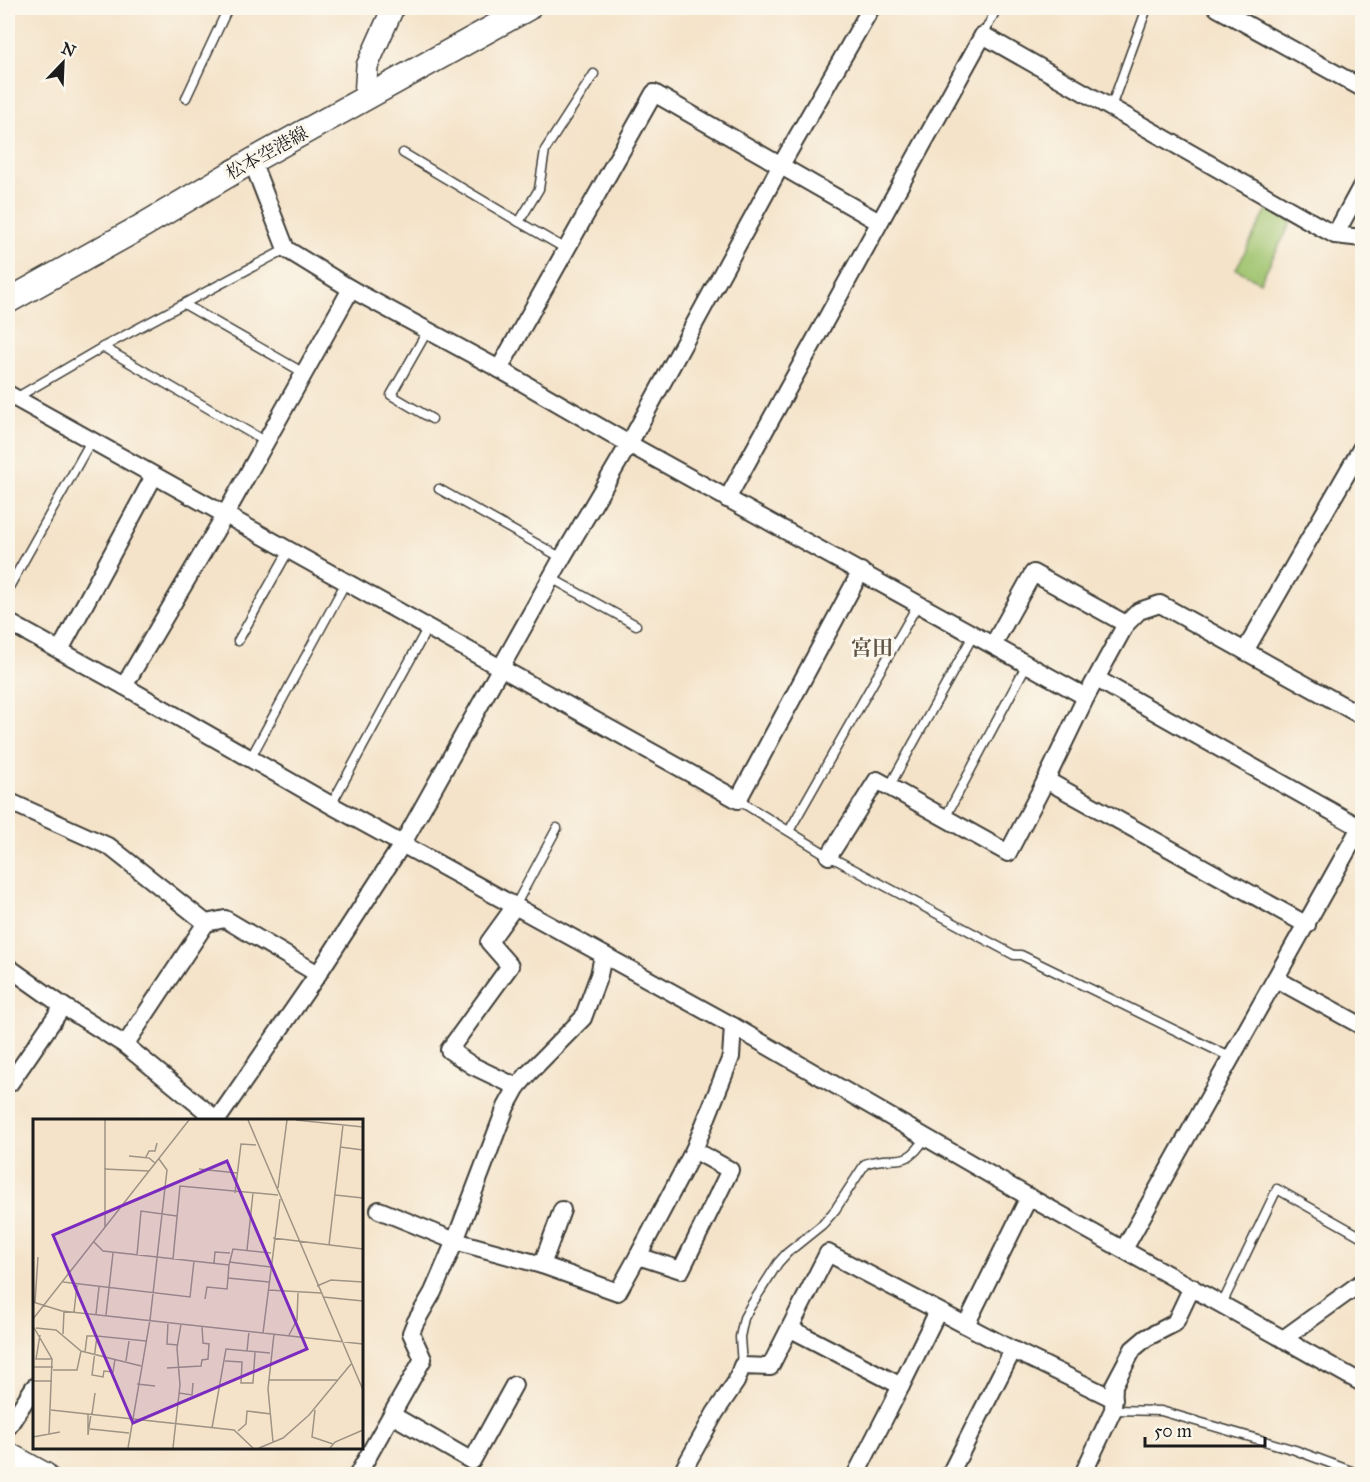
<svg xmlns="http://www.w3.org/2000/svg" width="1370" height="1482" font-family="'IM FELL Great Primer','Noto Serif JP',serif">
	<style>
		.green { fill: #9fc36d; stroke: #5e7044; stroke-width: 1.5 }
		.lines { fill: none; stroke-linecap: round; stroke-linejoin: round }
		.service-casing { stroke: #3c3a36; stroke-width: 11 }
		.minor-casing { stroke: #3c3a36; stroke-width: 20 }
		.tertiary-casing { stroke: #3c3a36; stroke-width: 24 }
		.secondary-casing { stroke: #3c3a36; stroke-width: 27 }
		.service { stroke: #fff; stroke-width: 8 }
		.minor { stroke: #fff; stroke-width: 16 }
		.tertiary { stroke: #fff; stroke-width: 21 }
		.secondary { stroke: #fff; stroke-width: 24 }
		.labels { text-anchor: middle; stroke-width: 6; stroke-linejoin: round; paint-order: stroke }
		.street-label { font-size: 18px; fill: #1c1c1c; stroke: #fbf7ec }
		.quarter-label { font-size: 21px; font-weight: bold; fill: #615444; stroke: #fbf7ec }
		.inset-road { fill: none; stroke: #9e9384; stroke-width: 1.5 }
		.view { fill: #7b2cbf; fill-opacity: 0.15; stroke: #7b2cbf; stroke-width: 3 }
		.inset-edge { fill: none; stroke: #1c1c1c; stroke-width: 3 }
	</style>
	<rect width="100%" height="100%" fill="#fbf7ec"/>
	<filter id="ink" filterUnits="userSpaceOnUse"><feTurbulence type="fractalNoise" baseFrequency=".0167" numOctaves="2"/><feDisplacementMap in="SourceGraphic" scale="12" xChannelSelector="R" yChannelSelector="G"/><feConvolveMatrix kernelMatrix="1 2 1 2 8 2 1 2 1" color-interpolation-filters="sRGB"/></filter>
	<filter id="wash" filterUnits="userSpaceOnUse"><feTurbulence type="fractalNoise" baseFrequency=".008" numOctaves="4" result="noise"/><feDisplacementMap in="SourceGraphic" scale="24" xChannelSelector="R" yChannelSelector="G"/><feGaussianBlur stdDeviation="1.35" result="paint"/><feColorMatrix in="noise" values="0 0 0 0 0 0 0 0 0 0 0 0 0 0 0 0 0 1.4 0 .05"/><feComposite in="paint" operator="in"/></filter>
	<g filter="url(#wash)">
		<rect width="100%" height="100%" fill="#f4e3c9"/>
		<polygon class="green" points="1268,208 1292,221 1260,282 1236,269"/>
	</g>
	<g filter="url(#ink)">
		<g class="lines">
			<g class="service-casing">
				<g id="service">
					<polyline points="983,35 997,8"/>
					<polyline points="186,98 228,8"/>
					<polyline points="1111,107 1147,8"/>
					<polyline points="403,153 519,222"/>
					<polyline points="566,249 519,222 539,189 545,150 594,74"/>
					<polyline points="184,304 304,373"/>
					<polyline points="428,330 391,395 432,419"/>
					<polyline points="103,347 266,442"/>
					<polyline points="14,399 103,347 286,249"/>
					<polyline points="439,489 562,558"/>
					<polyline points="551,578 636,625"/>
					<polyline points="8,589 91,441"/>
					<polyline points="238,641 289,550"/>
					<polyline points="250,759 346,582"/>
					<polyline points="889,787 974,634"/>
					<polyline points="738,800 829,856 1014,955 1021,955 1232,1058"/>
					<polyline points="331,805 428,627"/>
					<polyline points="945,818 1027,664"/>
					<polyline points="789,831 918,604"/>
					<polyline points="515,906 557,828"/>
					<polyline points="1222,1304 1277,1189 1362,1237"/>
					<path d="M742 1366 740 1337 744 1318 750 1307 778 1263 787 1253 823 1224 835 1210 865 1164C894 1152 904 1173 926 1137"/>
					<polyline points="1113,1410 1161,1411 1295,1450 1359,1474"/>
				</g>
			</g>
			<g class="minor-casing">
				<g id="minor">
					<polyline points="1217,8 1362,88"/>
					<polyline points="252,161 286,249 351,289 499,369 629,444 1086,697"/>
					<polyline points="1335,235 1362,185"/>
					<polyline points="499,369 654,93 879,222"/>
					<polyline points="8,394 738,800 861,571"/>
					<polyline points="727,499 983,35 1322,228 1335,235 1362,238"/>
					<polyline points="8,622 124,686 331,805 733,1026 1029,1197 1362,1383"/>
					<polyline points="993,645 1033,573 1126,624"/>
					<polyline points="60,650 154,476"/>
					<polyline points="1245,651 1362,447"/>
					<polyline points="1097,679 1361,828"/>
					<polyline points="124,686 225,515 351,289"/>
					<polyline points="8,801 110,847 206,923 225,919 318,974"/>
					<polyline points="829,856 877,780 1008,853 1046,780"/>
					<polyline points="515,906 489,942 510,966 449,1050 473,1066 517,1087"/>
					<polyline points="1307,925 1046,780 1086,697 1126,624 1139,611 1160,604 1362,716"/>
					<polyline points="8,967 63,1006 125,1045 217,1120"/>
					<polyline points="1276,979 1362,1026"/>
					<polyline points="125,1045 206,923"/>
					<polyline points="8,1082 10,1083 63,1006"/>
					<polyline points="217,1120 318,974 403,843 562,558 629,444 781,165 871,8"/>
					<polyline points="379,1210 455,1241 542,1265 618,1292 638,1256 681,1270 730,1170 694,1150 731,1057 733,1026"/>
					<polyline points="1124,1249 1362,824"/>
					<polyline points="638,1256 694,1150"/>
					<polyline points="542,1265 562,1210"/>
					<polyline points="966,1325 1029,1197"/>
					<polyline points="791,1329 901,1386 856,1474"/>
					<polyline points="1283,1339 1362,1282"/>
					<polyline points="901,1386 938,1311"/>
					<polyline points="392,1415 472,1461 514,1385"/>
					<polyline points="8,1427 34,1387"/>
					<polyline points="358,1474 423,1359 411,1333 415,1323 433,1292 455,1241 506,1107 517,1087 528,1074 583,1018 599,975 603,956"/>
					<polyline points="681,1474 715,1413 736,1382 742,1366 770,1367 828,1253 1013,1350 1114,1399"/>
					<polyline points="950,1474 1013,1350"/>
					<polyline points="1083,1474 1113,1410 1114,1385 1133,1349 1146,1338 1175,1323 1192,1287"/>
				</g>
			</g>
			<g class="tertiary-casing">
				<g id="tertiary">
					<polyline points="365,98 367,66 393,8"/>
					<polyline points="8,1453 46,1474"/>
				</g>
			</g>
			<g class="secondary-casing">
				<polyline id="secondary" points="8,301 137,229 252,161 528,8"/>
			</g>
			<use href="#service" class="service"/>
			<use href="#minor" class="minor"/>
			<use href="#tertiary" class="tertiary"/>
			<use href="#secondary" class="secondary"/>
		</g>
	</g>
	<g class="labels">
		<g class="street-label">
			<text transform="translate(267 153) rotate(-29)" y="6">松本空港線</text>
		</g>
		<g class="quarter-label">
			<text x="872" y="655">宮田</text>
		</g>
	</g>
	<g transform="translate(33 1119)">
		<rect width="330" height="330" fill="#f4e3c9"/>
		<path class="inset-road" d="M215 1 330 271M263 1 330 8M307 28 330 31M96 37 116 39 122 44M113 38 116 32H122L124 24M71 50 116 52M166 50 204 54M245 69 254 1M202 74 208 25 223 26M302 76 330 79M72 108V1M240 119 330 130M61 123 70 132 196 146M296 126 310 6M214 131 220 74M104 136 108 92 144 97M140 140 147 67 245 76M196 143 238 148M181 144 182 133 197 134M30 163 157 178 161 142M236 163 195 159 196 146 200 130 238 134M284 167 298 161 330 163M235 171 288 174M290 178 330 182M172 180 174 168 194 170 195 159M0 183 29 192 330 225M2 183 5 138M41 193 44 166M63 195 66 168M73 196 80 134M0 200 156 1M135 203 134 225 145 226M0 207 19 240 16 315M3 209 23 211 48 232 108 247M230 214 247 80M30 215 31 192M7 216 3 240H19M256 216 264 201 265 174M214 232 216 212M52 233 54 217H64M82 240 80 253 71 252 70 258 59 256 64 217 113 222M93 242 96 222M192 242 209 243 208 264H220L222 233M0 248H20M134 249 168 247 169 241 175 240 176 225 170 224 169 207M20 251H44L48 232M236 261H304M0 262H19M104 265 122 267M146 274 159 276 160 264M18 291 201 311 220 329M282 291 279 318 300 325M55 295V316L58 295M59 295 62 274M179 309 193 230 237 234M57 310 96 314M205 312 213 305 214 292 238 295M0 318 27 313M240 323 235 270 241 215M95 329 117 201 134 51 126 40M140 329 147 266 144 229 148 205M226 329 250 319 276 296 318 245M297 329 302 323 330 311"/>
		<path class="view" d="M194 42 274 230 100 304 20 116Z"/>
		<rect width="330" height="330" class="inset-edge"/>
	</g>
	<rect width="1370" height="1482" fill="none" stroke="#fbf7ec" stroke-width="30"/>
	<g transform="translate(63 63) rotate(23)" stroke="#fbf7ec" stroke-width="4.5" paint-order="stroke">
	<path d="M0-4.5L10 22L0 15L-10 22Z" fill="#1c1c1c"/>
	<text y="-9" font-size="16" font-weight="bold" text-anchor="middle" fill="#1c1c1c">N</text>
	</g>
	<path d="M1145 1437v9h120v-9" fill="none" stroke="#1c1c1c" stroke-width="3"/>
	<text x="1154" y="1437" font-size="18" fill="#1c1c1c" stroke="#fbf7ec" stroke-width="4.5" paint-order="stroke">50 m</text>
</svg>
